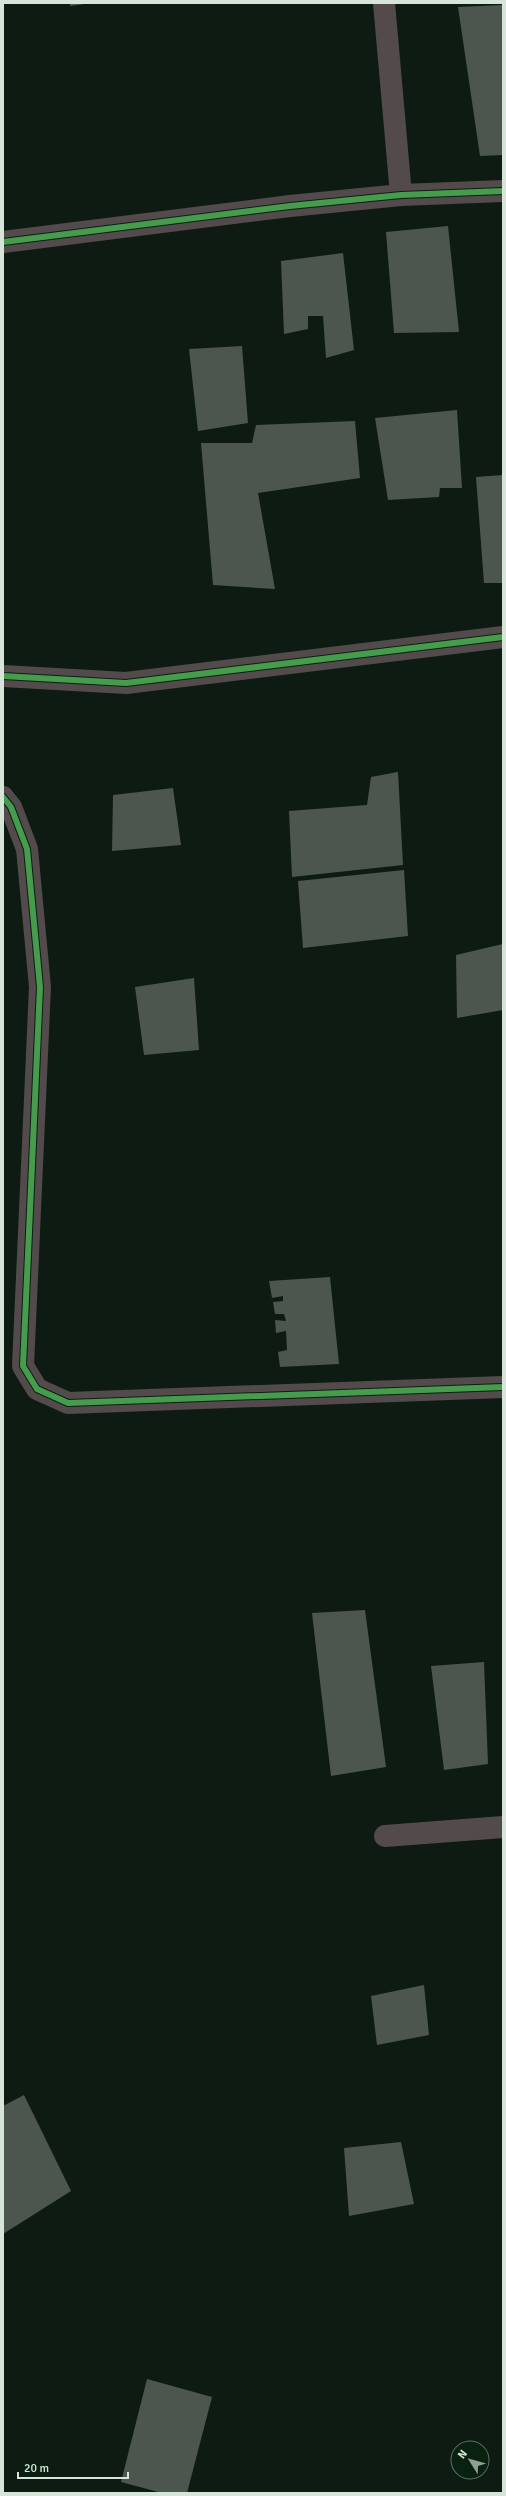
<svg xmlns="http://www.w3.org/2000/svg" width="506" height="2496" font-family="Signika,sans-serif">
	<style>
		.building { fill: #4c564e }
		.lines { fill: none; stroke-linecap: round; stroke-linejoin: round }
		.minor { stroke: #534a4b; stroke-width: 22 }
		.cycleway-casing { stroke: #082110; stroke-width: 8 }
		.cycleway { stroke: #469c4c; stroke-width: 6 }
	</style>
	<rect width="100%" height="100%" fill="#0e1b12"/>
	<g class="building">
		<polygon points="70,3 84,3 84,4 70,6"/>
		<polygon points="503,5 503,155 480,156 458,7"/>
		<polygon points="448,226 459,332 394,333 386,232"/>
		<polygon points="343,253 354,350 326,358 323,316 308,316 308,329 284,334 281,261"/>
		<polygon points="242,346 248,423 198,431 189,349"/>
		<polygon points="457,410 462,488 440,488 439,497 388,500 375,418"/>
		<polygon points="355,421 360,478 258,493 275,589 213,585 201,443 252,443 256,425"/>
		<polygon points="503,475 503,583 484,583 476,477"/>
		<polygon points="398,772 403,865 292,877 289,811 367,805 371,777"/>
		<polygon points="173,788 181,845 112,851 113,795"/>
		<polygon points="404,870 408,936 303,948 298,881"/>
		<polygon points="503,944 503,1010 457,1018 456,955"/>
		<polygon points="194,978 199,1050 144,1055 135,987"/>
		<polygon points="330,1277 339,1364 280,1367 278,1352 287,1350 286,1331 276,1333 275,1320 286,1321 284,1314 275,1314 273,1302 283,1301 283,1296 272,1298 269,1281"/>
		<polygon points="365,1610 386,1767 331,1776 312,1613"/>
		<polygon points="484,1662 488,1764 444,1770 431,1666"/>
		<polygon points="424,1985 429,2035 377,2045 371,1996"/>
		<polygon points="24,2095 71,2191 3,2234 3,2106"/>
		<polygon points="401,2142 414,2204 349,2216 344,2148"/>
		<polygon points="147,2379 212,2397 187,2493 162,2493 121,2482"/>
	</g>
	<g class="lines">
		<g class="minor">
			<polyline points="384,3 401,195"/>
			<polyline points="3,242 290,206 401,195 503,191"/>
			<polyline points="3,676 126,683 503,637"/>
			<polyline points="3,797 11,807 27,849 40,987 23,1366 37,1389 68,1403 503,1387"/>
			<polyline points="385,1836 503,1827"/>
		</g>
		<g class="cycleway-casing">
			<g id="cycleway">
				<polyline points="3,242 290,206 401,195 503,191"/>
				<polyline points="3,676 126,683 503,637"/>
				<polyline points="3,797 11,807 27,849 40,987 23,1366 37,1389 68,1403 503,1387"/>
			</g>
		</g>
		<use href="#cycleway" class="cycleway"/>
	</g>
	<rect width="506" height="2496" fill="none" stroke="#d7e5d9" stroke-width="8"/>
	<g transform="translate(470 2460) rotate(307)"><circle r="19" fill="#082110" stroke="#5b6f60"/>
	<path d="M0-3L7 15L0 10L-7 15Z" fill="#919e93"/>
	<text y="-6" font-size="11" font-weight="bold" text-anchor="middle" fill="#d7e5d9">N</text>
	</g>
	<path d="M18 2472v6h110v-6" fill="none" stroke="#d7e5d9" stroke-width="2"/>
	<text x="24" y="2472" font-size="12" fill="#d7e5d9" stroke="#082110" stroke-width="3" paint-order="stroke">20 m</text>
</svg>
